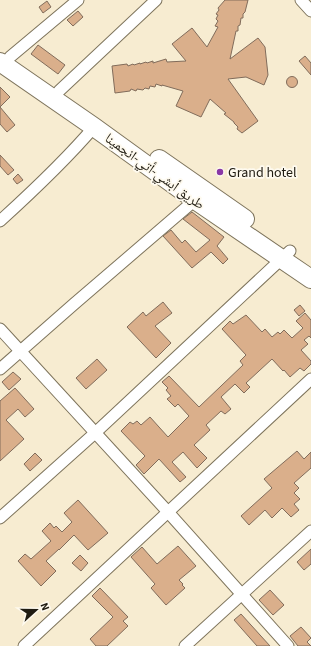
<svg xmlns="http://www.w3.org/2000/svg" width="311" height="646" font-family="'Source Sans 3','Noto Naskh Arabic',sans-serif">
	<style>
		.building { fill: #daaf8b; stroke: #816c5b }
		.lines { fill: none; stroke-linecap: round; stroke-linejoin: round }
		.minor-casing { stroke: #7e745c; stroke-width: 13 }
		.trunk-casing { stroke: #7e745c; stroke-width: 20 }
		.minor { stroke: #fff; stroke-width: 11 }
		.trunk { stroke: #fff; stroke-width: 18 }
		.poi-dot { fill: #8937a6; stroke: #fefaef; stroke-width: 1.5 }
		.labels { text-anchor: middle; stroke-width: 3.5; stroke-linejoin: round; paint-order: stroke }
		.street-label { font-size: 14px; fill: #1f1b11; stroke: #fefaef }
		.poi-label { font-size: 14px; fill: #1f1b11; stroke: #fefaef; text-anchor: start }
	</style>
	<rect width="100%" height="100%" fill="#f7ecd1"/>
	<g class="building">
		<polygon points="225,0 248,0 245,12 243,14 243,18 241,18 240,25 238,26 238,31 236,31 230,59 258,38 265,47 268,75 264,85 246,77 228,79 258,121 242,133 237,129 238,127 234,123 234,122 224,114 226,113 210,99 201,117 176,106 183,91 162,85 162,86 156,84 155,87 150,86 149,89 145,88 143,90 137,89 136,91 131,89 130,91 115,93 112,66 127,64 128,66 133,64 134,65 140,63 140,64 146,62 147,63 153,61 153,63 166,59 167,62 186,61 172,44 192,28 207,47 218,27 215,26 218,21 216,19 218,15 216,14 219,10 218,8"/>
		<polygon points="47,1 51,7 43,13 39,7"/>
		<polygon points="78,11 83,17 73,26 67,20"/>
		<polygon points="38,45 65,65 58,74 31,54"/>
		<polygon points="305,56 311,63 311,75 299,61"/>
		<circle cx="292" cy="82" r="5.5"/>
		<polygon points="0,87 10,97 0,107"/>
		<polygon points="0,107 15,125 7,132 0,124"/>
		<polygon points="0,155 14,170 8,175 0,166"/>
		<polygon points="18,174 23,180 17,184 13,179"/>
		<polygon points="192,212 224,237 217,246 228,259 223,264 211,252 192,268 163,236 171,230 182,243 185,240 196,252 210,240 183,219"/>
		<polygon points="163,302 172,313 155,326 171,343 156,358 127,327 143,312 146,316"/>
		<polygon points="300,305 305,311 299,316 294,310"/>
		<polygon points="305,313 311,320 311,338 309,336 304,340 308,344 301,350 311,361 311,364 304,371 300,368 290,377 284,370 283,371 272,359 246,383 250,387 244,393 235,384 221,397 231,409 225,414 221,411 206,425 210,430 194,445 207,458 197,468 183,452 172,462 186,477 180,482 159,459 144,474 136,465 145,456 121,431 130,422 133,424 137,421 141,425 150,417 168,437 189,416 178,404 175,407 167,399 171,396 166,390 168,388 162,382 169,376 199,407 243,365 240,361 246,355 222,329 230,321 233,324 246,315 262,332 265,329 272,337 278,332 280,334 284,330 292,338 303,328 296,321"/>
		<polygon points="97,359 107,370 86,389 76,378"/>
		<polygon points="13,372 21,379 9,390 2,382"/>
		<polygon points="15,388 34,409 25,417 18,409 6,420 24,439 0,461 0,401"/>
		<polygon points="297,451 304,459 311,452 311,468 294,483 299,488 294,493 300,499 294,504 299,510 291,517 282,508 272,518 265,510 249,525 241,516 272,488 264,479"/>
		<polygon points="35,453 42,460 30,471 24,464"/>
		<polygon points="78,500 108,533 88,550 74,535 59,550 59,549 46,561 56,571 41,586 18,561 25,554 31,559 51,541 42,531 50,523 54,528 56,526 62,532 72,522 64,513"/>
		<polygon points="178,546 196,566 179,580 183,584 182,585 185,588 166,605 151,588 155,584 131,557 142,547 157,564"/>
		<polygon points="311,549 311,564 304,570 297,562"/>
		<polygon points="80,555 88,563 81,571 72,563"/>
		<polygon points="100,588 128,617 123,621 128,626 107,646 96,646 90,639 113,617 92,596"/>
		<polygon points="270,590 284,605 273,615 259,600"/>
		<polygon points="241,614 270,646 257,646 234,620"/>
		<polygon points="301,627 311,638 307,642 311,646 298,646 290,636"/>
	</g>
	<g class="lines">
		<g class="minor-casing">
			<g id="minor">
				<polyline points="301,0 311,11"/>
				<polyline points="10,57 78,0"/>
				<polyline points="59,91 156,0"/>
				<path d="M0 221C33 191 65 161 94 127"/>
				<polyline points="0,329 168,512 288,646"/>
				<polyline points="0,369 74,304 195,200"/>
				<polyline points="0,518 95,433 290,251"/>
				<polyline points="24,646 311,379"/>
				<polyline points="185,646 311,531"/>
			</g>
		</g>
		<g class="trunk-casing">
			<g id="trunk">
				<polyline points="0,62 94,127 195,200 311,279"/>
				<polyline points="159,159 245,219"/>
			</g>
		</g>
		<use href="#minor" class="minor"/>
		<use href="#trunk" class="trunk"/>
	</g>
	<circle class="poi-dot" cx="220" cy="172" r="4"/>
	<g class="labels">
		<g class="street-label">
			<text transform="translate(155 171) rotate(36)" y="5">طريق أبشي-أتي-انجمينا</text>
		</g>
		<g class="poi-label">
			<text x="228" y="177">Grand hotel</text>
		</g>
	</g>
	<g transform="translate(36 610) rotate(69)" stroke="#fefaef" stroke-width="3" paint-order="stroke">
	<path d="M0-3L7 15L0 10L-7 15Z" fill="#1f1b11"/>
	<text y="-6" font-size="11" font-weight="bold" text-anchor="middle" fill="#1f1b11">N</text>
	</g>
</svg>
